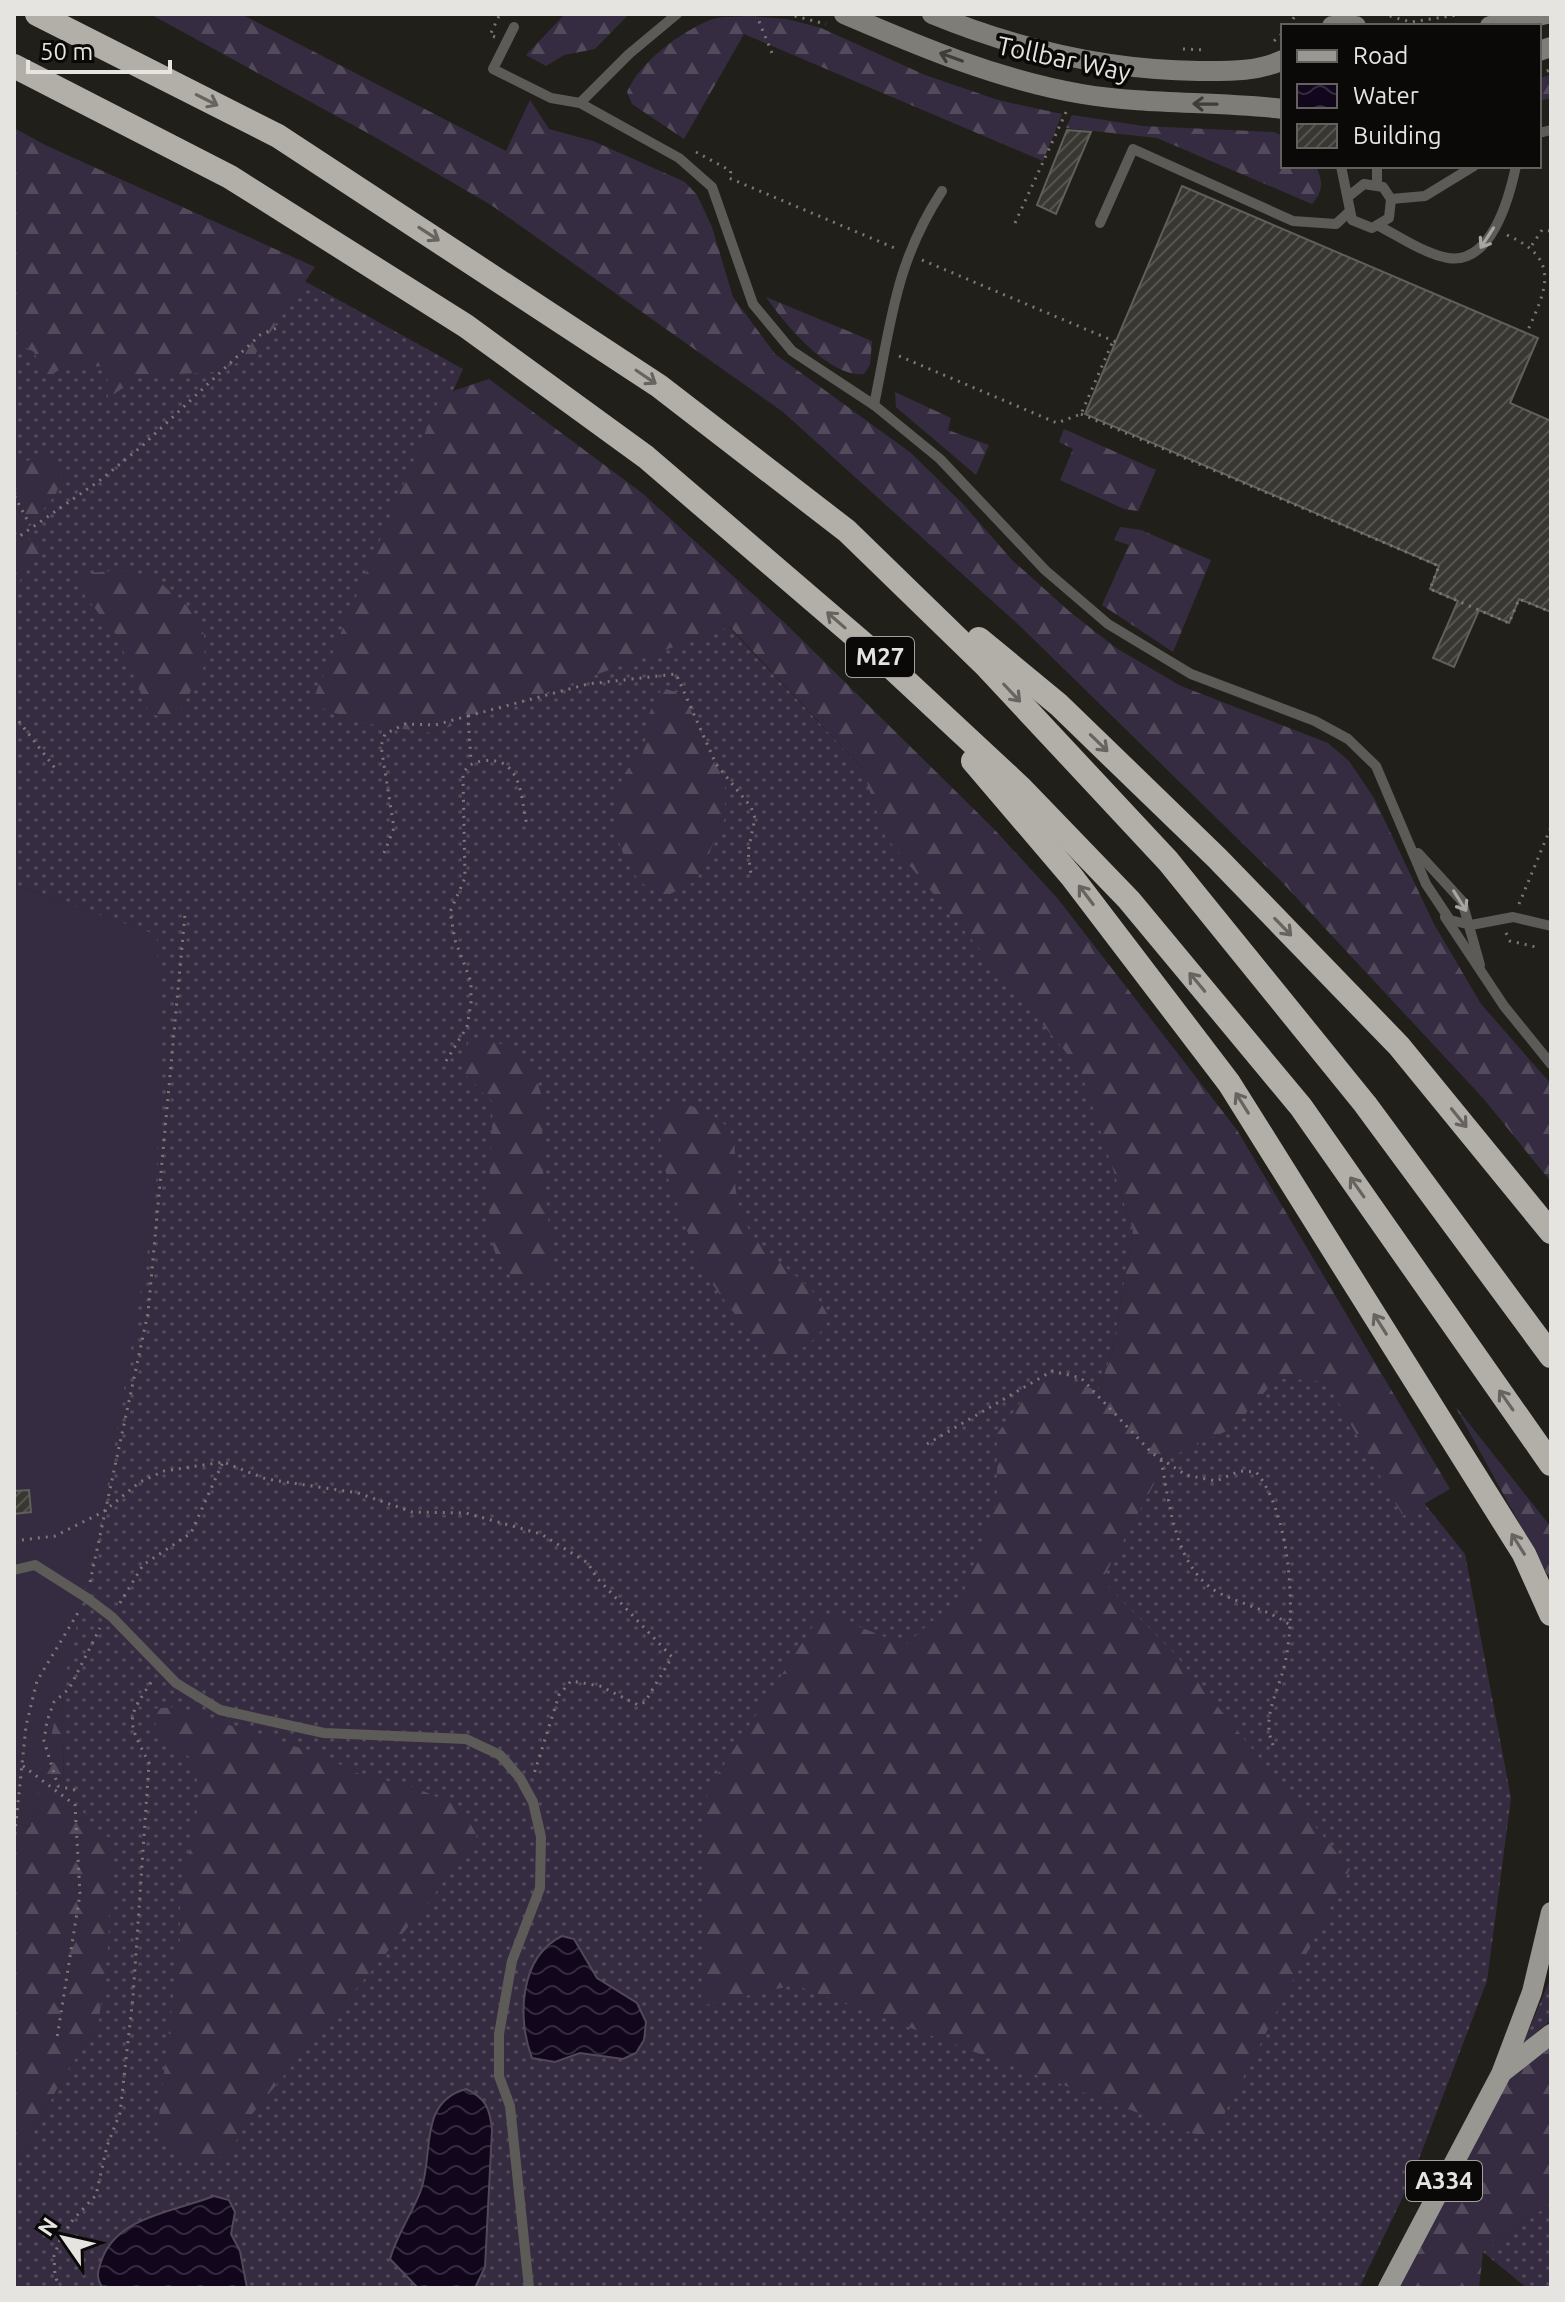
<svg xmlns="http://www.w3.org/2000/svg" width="1565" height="2302" font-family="Ubuntu,sans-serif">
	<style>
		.grass { fill: url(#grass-dots) }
		.forest { fill: url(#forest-firs) }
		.garden { fill: #362c41 }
		.water { fill: url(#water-waves); stroke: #514957; stroke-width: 2 }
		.building { fill: url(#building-hatch); stroke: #615f59; stroke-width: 2 }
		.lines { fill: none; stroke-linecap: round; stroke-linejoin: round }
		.path { stroke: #7b7975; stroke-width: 3; stroke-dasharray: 2 6; stroke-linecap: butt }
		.lane { stroke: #5c5b58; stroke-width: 10 }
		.secondary { stroke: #7f7d78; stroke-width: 20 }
		.primary { stroke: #999791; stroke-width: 20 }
		.highway { stroke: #b1afa8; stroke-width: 24 }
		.oneway { stroke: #3f3d3a }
		.oneway2 { stroke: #666460 }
		.oneway3 { stroke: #a7a6a3 }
		.labels { text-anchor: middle; stroke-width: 7; stroke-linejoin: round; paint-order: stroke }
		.shield { fill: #0a0907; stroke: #a3a29f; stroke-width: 2 }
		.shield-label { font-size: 24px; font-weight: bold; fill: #e5e4e0 }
		.street-label { font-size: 26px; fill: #e5e4e0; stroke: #0a0907 }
	</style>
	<defs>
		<pattern id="grass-dots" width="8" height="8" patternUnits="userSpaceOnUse" patternTransform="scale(2)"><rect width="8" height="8" fill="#362c41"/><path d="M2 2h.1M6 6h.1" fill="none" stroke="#534a5c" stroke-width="1.8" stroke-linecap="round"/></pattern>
		<pattern id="forest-firs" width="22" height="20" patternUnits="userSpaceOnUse" patternTransform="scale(2)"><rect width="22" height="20" fill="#362c41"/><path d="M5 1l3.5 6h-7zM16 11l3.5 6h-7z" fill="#534a5c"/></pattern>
		<pattern id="water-waves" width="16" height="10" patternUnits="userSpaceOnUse" patternTransform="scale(2)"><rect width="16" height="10" fill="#11061c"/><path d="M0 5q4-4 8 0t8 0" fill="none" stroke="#342a3d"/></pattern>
		<pattern id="building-hatch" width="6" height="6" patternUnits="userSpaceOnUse" patternTransform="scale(2)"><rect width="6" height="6" fill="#393731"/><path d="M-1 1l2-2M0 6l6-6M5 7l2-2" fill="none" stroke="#56544f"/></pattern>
	</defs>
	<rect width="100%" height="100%" fill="#211f1a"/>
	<g class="grass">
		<polygon points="283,269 463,369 311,704 432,733 729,627 1144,1068 1101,1132 1133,1230 1112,1353 1098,1391 1277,1378 1326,1381 1465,1554 1511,1798 1487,1981 1410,2182 1359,2288 14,2288 14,2169 66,2072 98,2027 87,1827 83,1812 64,1789 62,1679 156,935 14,885 14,327"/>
		<polygon points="1551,1977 1551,2020 1523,2044"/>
		<polygon points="1551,2203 1551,2288 1527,2288 1483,2252"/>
	</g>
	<g class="forest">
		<polygon points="150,14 241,14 506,151 530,100 549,129 593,141 685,182 697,195 712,227 733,297 775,354 911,453 963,504 1012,560 1070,612 1116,648 1181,686 1328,743 1349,761 1374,798 1434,924 1481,1004 1551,1084 1551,1182 1483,1098 1281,881 1021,627 783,412 491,205 373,136"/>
		<polygon points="565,14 629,14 595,49 564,55 546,66 526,55"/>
		<path d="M747 16 787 19 821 28 925 75 998 100 1062 114 1043 161 744 34 684 139 632 104 627 92C640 62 679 33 710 20 720 16 736 17 747 16Z"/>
		<polygon points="1551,75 1551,98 1539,101 1539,78"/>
		<path d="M1072 115 1143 126 1274 132 1283 136V166H1316C1323 182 1324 190 1312 204L1157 138 1066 128Z"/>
		<polygon points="14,128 45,145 315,267 254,356 215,372 141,376 108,398 107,366 62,368 45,379 34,352 14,341"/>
		<path d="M766 297 872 341 870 365 864 374C829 378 784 323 766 297Z"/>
		<polygon points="489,379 642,493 788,626 993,828 1058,899 1237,1130 1450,1489 1403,1516 1326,1381 1277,1378 1233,1428 1168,1458 1102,1580 1174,1653 1350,1869 1211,2140 795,1985 701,2006 707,1791 822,1612 905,1645 963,1594 997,1502 997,1434 1044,1371 1098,1391 1112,1353 1133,1230 1080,1069 885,836 862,768 730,627 432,733 362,723 311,704 441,395"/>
		<polygon points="895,392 951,418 948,430 989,445 976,475 896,407"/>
		<polygon points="1064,429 1156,470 1138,511 1124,509 1060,480 1073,449 1059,442"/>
		<polygon points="49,457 62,476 56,494 24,534 41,551 14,589 14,476 19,462"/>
		<polygon points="1120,527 1141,530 1211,560 1173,652 1102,605 1129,545 1114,540"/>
		<polygon points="123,570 158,581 187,606 204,634 205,665 173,724 148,711 117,636 85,596 78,574"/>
		<path d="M662 688 683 694 725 783V818L696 881 664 897C656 892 644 886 638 879 609 843 604 782 643 753L650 712Z"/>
		<path d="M492 1041C519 1048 536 1071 542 1098 546 1113 541 1132 542 1147 542 1192 555 1233 549 1277L526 1283C519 1279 510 1275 505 1269 477 1243 495 1141 492 1101L462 1072 468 1043Z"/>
		<path d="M683 1103C764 1129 720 1156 742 1215 756 1253 790 1266 813 1292 820 1299 824 1310 830 1318 815 1344 799 1353 770 1361L701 1269 664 1167 658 1123 666 1104Z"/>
		<polygon points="1455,1406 1551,1527 1551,1581"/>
		<polygon points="62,1679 64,1789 83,1812 87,1827 112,1839 108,1947 98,2027 66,2072 14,2169 14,1822 30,1827"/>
		<polygon points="174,1707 321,1755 361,1775 414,1787 462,1808 477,1836 428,1903 247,2120 228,2157 184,2160 157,2133 180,1939 180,1901 200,1796 193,1759 159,1739 152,1709"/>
		<polygon points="1551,2034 1551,2203 1483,2252 1479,2288 1388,2288 1501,2074"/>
	</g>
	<polygon class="garden" points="14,885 157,935 160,1088 155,1208 103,1512 30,1827 14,1822"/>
	<g class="water">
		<path d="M562 1936 574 1939 597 1978 637 2003 646 2022 644 2040 636 2053 623 2059 580 2053 555 2062 532 2058C517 2019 519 1957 562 1936Z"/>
		<path d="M466 2089C486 2098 490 2109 492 2130L485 2267 475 2288H418L390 2259C397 2234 412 2214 421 2190 434 2154 418 2102 466 2089Z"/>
		<path d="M214 2196 229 2200 235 2212 231 2234 240 2251 247 2288H103C95 2278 98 2270 102 2259 118 2216 177 2211 214 2196Z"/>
	</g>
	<g class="building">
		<polygon points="1067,130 1091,132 1056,214 1037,205"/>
		<polygon points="1182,186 1538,338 1510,403 1551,421 1551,612 1519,599 1509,623 1479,610 1454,667 1433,658 1458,601 1430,589 1439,566 1085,414"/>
		<polygon points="29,1490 31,1512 14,1514 14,1491"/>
	</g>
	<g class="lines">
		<g class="path">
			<polyline points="756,14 772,53"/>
			<polyline points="787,14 826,24"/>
			<polyline points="1382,14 1411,22 1464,14"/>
			<polyline points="1289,26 1296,14"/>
			<polyline points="495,37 490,35 500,14"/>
			<polyline points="1274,41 1283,33"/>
			<polyline points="1183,49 1207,50"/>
			<polyline points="1539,73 1551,70"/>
			<polyline points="696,152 731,171 729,178 897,249"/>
			<polyline points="1015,223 1067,110"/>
			<path d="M1507 235C1561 259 1547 288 1527 332"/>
			<polyline points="1532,245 1542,230 1551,231"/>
			<polyline points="922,260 1116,342"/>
			<polyline points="899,356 1057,423 1081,414 1113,341"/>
			<polyline points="1081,414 1439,566 1430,589 1509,623 1519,599 1551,612"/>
			<polyline points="14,472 15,497 30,525"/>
			<polyline points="14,540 99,481 142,446 260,335 279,327"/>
			<polyline points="14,715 58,772"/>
			<polyline points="468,716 588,684 676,674 716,764 751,807 755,818 748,852 751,874"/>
			<polyline points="384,853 394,828 381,746 385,734 405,724 435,725 468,716 471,761"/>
			<polyline points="1519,904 1551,827"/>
			<polyline points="1506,933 1510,941 1536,947"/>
			<path d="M446 1061 467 1027 471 1003V982L455 940 450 912 465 878 463 775C467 765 472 763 482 761 522 755 521 798 527 826"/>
			<path d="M927 1444 1052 1371 1081 1378 1152 1453 1186 1475 1216 1481 1240 1471 1256 1472C1290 1512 1296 1609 1286 1658 1281 1689 1259 1717 1274 1747"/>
			<path d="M1161 1460C1170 1505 1175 1571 1221 1594 1244 1605 1269 1610 1290 1625"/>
			<polyline points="14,1541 55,1536 103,1512 140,1482 164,1471 223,1462 266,1479 358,1493 412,1512 466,1513 541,1534 588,1563 596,1577 672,1657 645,1702 638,1705 600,1686 571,1681 559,1695 534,1774"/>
			<polyline points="90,1582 148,1313 185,914"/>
			<polyline points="120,1603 143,1565 191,1533 223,1462"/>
			<polyline points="23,1766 75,1805 80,1894 57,2038"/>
			<polyline points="75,1790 58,1786 44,1741 47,1721 54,1702 69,1689 100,1628"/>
			<polyline points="14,1842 26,1726 37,1681 79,1611"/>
			<path d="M60 2288 55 2276 54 2256 60 2240 71 2222 96 2195 107 2146 120 2113 133 1997 149 1763C126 1718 126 1720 154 1678"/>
		</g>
		<g class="lane">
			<polyline points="514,27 493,69 551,98 580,103 679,158 712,187 753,304 792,351 874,405 940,459 1045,570 1108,624 1191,674 1315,721 1348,739 1376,766 1426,884 1450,920 1471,925 1513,917 1551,926"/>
			<polyline points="580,103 629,54 677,14"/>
			<polyline points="1539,133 1551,130"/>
			<polyline points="1341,166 1352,220 1372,228 1389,218 1391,199 1383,187 1364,184 1349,196"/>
			<polyline points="1377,184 1377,166"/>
			<polyline points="1391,199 1425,196 1474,166"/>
			<polyline points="1100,223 1133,149 1293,221 1336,224 1348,213"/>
			<path d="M1379 226C1400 237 1425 254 1448 258 1491 265 1509 199 1516 166"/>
			<path d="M874 405C891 323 895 263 942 191"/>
			<polyline points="1418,853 1462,901 1480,965"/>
			<polyline points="1445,917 1504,1006 1551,1064"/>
			<polyline points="14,1570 35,1565 87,1598 112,1617 176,1683 220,1710 324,1733 466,1739 500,1755 520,1778 533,1802 541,1837 540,1888 512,1961 499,2034 499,2076 510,2106 529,2288"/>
		</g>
		<g class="secondary">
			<path d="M844 14C921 47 999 80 1082 94 1149 105 1216 101 1283 109"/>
			<path d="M932 14C1017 49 1106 70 1199 71 1229 71 1256 72 1283 60"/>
			<polyline points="1332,26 1356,26"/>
			<polyline points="1490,26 1547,14"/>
			<polyline points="1539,51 1551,47"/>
		</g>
		<g class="primary">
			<polyline points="1504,2071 1551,2034"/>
			<polyline points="1388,2288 1501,2074 1532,1992 1551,1912"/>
		</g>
		<g class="highway">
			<polyline points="37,14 278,136 659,386 847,531 987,667 1168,861 1365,1104 1551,1356"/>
			<polyline points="14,66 230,177 466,326 646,457 892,668 1021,788 1129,900 1301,1107 1551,1464"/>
			<polyline points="979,639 1059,705 1217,858 1399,1046 1551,1232"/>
			<polyline points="973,761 1072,877 1229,1083 1524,1554 1551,1614"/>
		</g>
	</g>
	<defs><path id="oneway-shaft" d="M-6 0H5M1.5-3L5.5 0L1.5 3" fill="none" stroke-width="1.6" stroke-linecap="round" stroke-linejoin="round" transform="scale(2)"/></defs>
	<g class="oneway">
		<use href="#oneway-shaft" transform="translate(951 57) rotate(-160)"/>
		<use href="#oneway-shaft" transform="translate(1205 104) rotate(-179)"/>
	</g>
	<g class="oneway2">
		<use href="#oneway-shaft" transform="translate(207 100) rotate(27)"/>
		<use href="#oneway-shaft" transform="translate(429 234) rotate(33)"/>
		<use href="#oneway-shaft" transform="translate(646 377) rotate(34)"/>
		<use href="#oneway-shaft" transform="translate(836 620) rotate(-139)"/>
		<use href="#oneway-shaft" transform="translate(1012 693) rotate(47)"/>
		<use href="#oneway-shaft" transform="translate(1099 743) rotate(44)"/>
		<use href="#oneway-shaft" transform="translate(1086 895) rotate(-127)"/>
		<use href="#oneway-shaft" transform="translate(1283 927) rotate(46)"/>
		<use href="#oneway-shaft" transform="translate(1197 982) rotate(-130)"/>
		<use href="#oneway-shaft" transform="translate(1242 1103) rotate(-122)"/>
		<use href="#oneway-shaft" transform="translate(1459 1118) rotate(51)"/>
		<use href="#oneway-shaft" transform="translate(1357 1187) rotate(-125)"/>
		<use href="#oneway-shaft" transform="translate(1380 1324) rotate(-122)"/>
		<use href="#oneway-shaft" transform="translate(1506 1400) rotate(-125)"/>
		<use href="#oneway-shaft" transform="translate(1518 1544) rotate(-122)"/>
	</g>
	<g class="oneway3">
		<use href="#oneway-shaft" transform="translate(1487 238) rotate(123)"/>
		<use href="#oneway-shaft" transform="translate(1460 901) rotate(58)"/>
	</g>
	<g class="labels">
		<g class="shield">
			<rect x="846" y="637" width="68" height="40" rx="6"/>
			<rect x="1406" y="2161" width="76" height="40" rx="6"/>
		</g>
		<g class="shield-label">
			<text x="880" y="665">M27</text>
			<text x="1444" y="2189">A334</text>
		</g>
		<g class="street-label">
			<text transform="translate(1064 59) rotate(12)" y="9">Tollbar Way</text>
		</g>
	</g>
	<rect width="1565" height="2302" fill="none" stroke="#e5e4e0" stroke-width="32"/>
	<rect x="1281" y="24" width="260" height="144" fill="#0a0907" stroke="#62615e" stroke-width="2"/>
	<rect x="1297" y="50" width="40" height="12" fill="#999791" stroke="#62615e" stroke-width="2"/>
	<text x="1353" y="64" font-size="24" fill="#e5e4e0">Road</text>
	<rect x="1297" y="84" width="40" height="24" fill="url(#water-waves)" stroke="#62615e" stroke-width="2"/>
	<text x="1353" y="104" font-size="24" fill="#e5e4e0">Water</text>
	<rect x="1297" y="124" width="40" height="24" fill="url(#building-hatch)" stroke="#62615e" stroke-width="2"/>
	<text x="1353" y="144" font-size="24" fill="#e5e4e0">Building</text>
	<g transform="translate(64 2238) rotate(304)" stroke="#0a0907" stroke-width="6" paint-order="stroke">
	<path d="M0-6L14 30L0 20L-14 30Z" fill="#e5e4e0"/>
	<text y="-12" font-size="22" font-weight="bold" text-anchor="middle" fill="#e5e4e0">N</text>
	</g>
	<path d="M28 60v12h142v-12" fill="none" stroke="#e5e4e0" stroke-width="4"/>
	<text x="40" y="60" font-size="24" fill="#e5e4e0" stroke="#0a0907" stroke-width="6" paint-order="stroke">50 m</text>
</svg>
